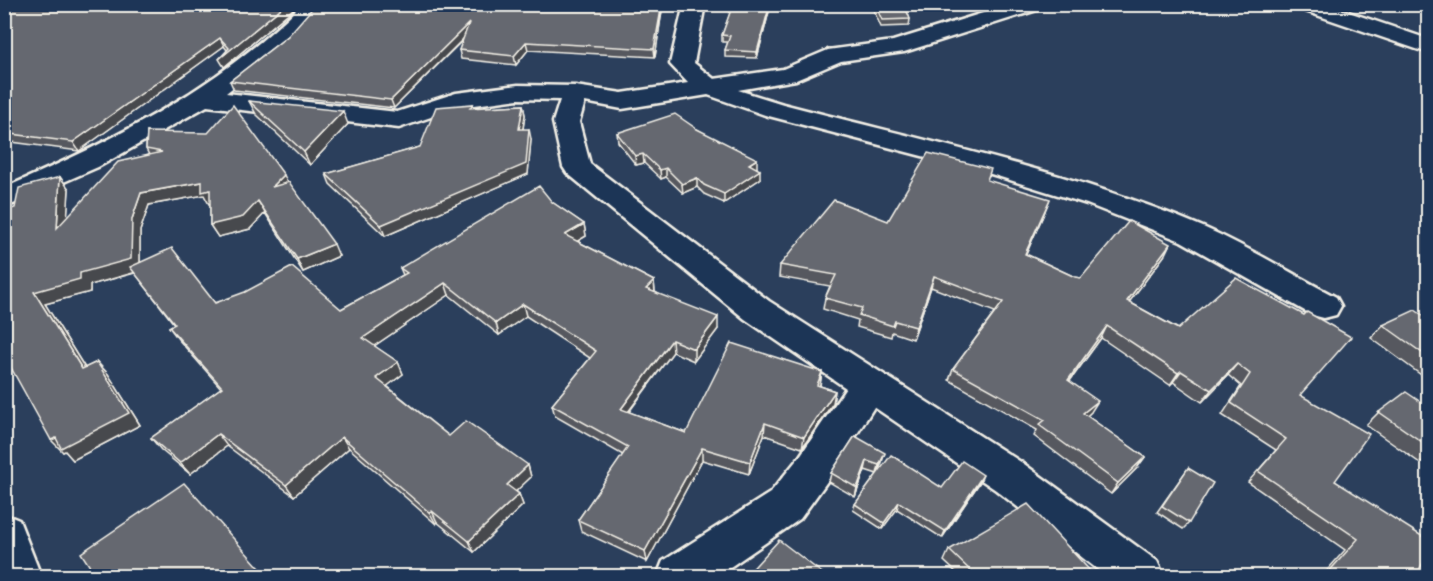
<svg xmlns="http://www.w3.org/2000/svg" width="1433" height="581" font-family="Caveat,sans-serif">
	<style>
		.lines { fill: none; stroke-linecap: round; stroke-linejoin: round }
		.minor-casing { stroke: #f4f1e8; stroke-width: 5 }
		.minor { fill: #1d3557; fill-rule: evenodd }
		.wall { fill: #57595f; stroke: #f4f1e8; stroke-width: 1.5 }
		.shaded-wall { fill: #47484e; stroke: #f4f1e8; stroke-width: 1.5 }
		.building { fill: #65676f; stroke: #f4f1e8; stroke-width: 1.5 }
	</style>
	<rect width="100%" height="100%" fill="#2b3f5c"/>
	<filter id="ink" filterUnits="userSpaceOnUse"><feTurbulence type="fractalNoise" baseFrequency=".0167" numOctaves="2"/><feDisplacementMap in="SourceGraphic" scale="12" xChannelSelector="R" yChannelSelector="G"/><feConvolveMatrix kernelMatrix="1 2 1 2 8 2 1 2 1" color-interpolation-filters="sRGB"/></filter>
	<g filter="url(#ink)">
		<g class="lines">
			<g class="minor-casing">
				<g id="minor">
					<path d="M302 4H324L290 42 226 93 397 112 456 93 518 85 575 86 622 93 688 83 670 64 684 4H705L694 63 714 79 783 69 828 50 893 41 1012 4H1046L1043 8 904 52 841 61 796 80 738 90 783 104C924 141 1068 170 1203 227 1249 247 1292 274 1336 297L1341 306 1336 315 1324 318 1312 315 1181 241 1087 204 991 174 765 115 708 95 622 109 585 102 579 122 590 164 769 301 1024 464 1157 561 1164 576H1106L996 490 874 407 828 480 800 519 717 576H657L663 561 770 493 800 456 846 388 745 319 567 173 563 167 553 122 560 100 518 99 460 107 399 128 207 106 98 167 4 208V188C113 141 217 89 302 4Z"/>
					<polygon points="1293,4 1325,4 1428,39 1428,53 1296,8"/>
					<polygon points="4,514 19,520 41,576 4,576"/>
				</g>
			</g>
			<use href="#minor" class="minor"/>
		</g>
		<g class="wall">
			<polygon points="4,4 299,4 224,67 227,50 224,46 79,151 4,141"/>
			<polygon points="663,4 655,57 528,50 516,65 461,59 459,50 463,40 394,108 234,90 230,81 288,36"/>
			<polygon points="727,4 771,4 757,58 725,57 725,50 728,42 722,42 722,35 732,8 727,8"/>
			<polygon points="871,4 904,4 910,19 909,26 881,27"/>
			<polygon points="249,101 348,124 310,165 256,114"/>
			<polygon points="473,104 474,108 523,105 525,115 523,129 531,139 528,174 385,236 330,184 326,174 420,147"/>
			<polygon points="697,129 757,168 760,179 724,203 704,194 697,187 683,193 666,177 661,179 644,163 636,165 618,142 617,133"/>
			<polygon points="147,132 288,183 339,256 303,272 265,213 250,229 218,237 210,225 210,204 209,204 204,195 149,205 140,231 140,262 215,303 341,309 403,275 400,268 552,202 584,224 586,236 577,241 654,281 655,292 718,329 694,361 673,352 629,412 686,433 822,372 820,386 835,391 833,403 802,448 764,435 749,474 702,460 647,562 581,531 578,520 623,455 555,416 552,405 590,358 526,316 499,335 449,295 374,346 398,362 403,374 387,386 449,436 528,465 531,477 516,491 519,494 523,505 474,552 437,522 436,524 349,448 294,496 227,446 190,474 161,450 151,438 221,388 178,339 169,327 174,324 135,273 90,285 90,292 45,304 85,368 97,362 108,374 140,425 73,460 65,451 63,452 15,208 60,177 69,189 67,217 149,155 146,149"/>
			<polygon points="988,181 1045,211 1026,254 1075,277 1081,278 1164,256 1129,302 1300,395 1335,481 1416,576 1322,576 1345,550 1248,482 1276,450 1222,415 1241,386 1228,375 1202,402 1173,382 1170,385 1101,338 1070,381 1091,412 1087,416 1145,457 1137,468 1111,494 1034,436 1037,430 949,380 953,369 995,312 931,287 913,339 892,332 891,337 857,327 858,320 823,309 825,298 830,286 779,277 780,265"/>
			<polygon points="1428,319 1428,380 1371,338 1383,325"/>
			<polygon points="1428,407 1428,457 1420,463 1366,425 1379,412"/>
			<polygon points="855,436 882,462 878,473 942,488 980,482 942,538 897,509 882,529 853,510 855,504 877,474 865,470 855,497 829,482 831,473"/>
			<polygon points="1188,468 1189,523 1183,529 1157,512"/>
			<polygon points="949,550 1095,576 960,576 944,561"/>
		</g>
		<g class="shaded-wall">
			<polygon points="286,4 299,4 224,67 219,59"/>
			<polygon points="662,4 663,4 655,57 654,49"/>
			<polygon points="770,4 771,4 757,58 757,52"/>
			<polygon points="469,23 471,31 394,108 391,100"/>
			<polygon points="220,38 224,46 79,151 73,142"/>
			<polygon points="526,42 528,50 516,65 514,56"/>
			<polygon points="523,105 525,115 521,140 519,129"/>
			<polygon points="343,111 348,124 310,165 304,152"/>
			<polygon points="529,129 531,139 528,174 385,236 381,225"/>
			<polygon points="643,154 644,163 636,165 635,156"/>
			<polygon points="757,159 757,168 749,173 749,164"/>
			<polygon points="666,168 666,177 661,179 660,170"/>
			<polygon points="760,170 760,179 724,203 724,194"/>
			<polygon points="284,175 290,187 272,187"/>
			<polygon points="60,177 69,189 66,240 57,228"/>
			<polygon points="697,178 697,187 683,193 682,184"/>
			<polygon points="202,182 210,190 217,203 209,204 204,195 149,205 140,231 140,271 90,285 90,292 45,304 93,381 82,369 34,292 80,273 132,219 141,193"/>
			<polygon points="1050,199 1045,211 1021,266 1025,254"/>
			<polygon points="258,201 265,213 250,229 218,237 210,225"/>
			<polygon points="584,224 586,236 568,247 565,235"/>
			<polygon points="334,244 339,256 303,272 297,259"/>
			<polygon points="1170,244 1164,256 1121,313 1127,301"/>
			<polygon points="934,276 931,287 913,339 916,327"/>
			<polygon points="654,281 655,293 646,289"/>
			<polygon points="445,283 449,295 368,350 363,338"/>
			<polygon points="523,304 526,316 499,335 496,323"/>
			<polygon points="718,317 718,329 694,361 694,349"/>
			<polygon points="1107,326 1101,338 1062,391 1068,380"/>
			<polygon points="672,340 673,352 622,420 621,409"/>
			<polygon points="97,362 108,374 140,425 73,460 65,451 63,452 51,440 56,438"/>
			<polygon points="398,362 403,374 382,390 376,378"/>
			<polygon points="1237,364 1228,375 1202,402 1211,390"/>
			<polygon points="1181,371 1173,382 1170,385 1178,373"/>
			<polygon points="822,372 820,384 816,397 817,385"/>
			<polygon points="835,391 833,403 802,448 804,437"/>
			<polygon points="1098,401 1091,412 1077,425 1083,413"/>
			<polygon points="765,423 764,435 749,474 750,462"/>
			<polygon points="218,434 227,446 190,474 180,463"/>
			<polygon points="342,437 349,448 294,496 286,485"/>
			<polygon points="702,448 702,460 647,562 645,551"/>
			<polygon points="885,453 882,462 877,474 879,465"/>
			<polygon points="1145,457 1137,468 1111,494 1118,483"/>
			<polygon points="867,461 865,470 855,497 857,488"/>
			<polygon points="528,465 531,477 511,496 507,485"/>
			<polygon points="983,475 980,482 942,538 945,531"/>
			<polygon points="519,494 523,505 474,552 469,541"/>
			<polygon points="899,502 897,509 882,529 884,523"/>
			<polygon points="432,511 437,522 436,524 430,513"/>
		</g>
		<g class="building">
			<polygon points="4,4 286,4 219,59 229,48 220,38 73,142 4,133"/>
			<polygon points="316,4 662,4 654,49 526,42 514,56 459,50 469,23 391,100 230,81 288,36"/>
			<polygon points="733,4 770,4 757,52 725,50 730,36 722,35"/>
			<polygon points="875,4 904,4 910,19 882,20"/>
			<polygon points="249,101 343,111 304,152"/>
			<polygon points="473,104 470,108 523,105 519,129 529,129 526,164 381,225 326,174 420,147 436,107"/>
			<polygon points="233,105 284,175 272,187 289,182 334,244 297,259 258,201 243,217 210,225 210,190 202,192 202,182 141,193 132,219 131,259 80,273 80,279 34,292 82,369 97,362 129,413 61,448 56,438 51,440 4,355 4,211 15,208 19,188 60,177 57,228 118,162 162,152 146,149 147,132 208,133"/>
			<polygon points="675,114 697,129 757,159 749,164 760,170 724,194 704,185 697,178 682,184 666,168 660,170 643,154 635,156 617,133"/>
			<polygon points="928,153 991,169 987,180 1050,199 1025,254 1075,277 1081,278 1129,221 1170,244 1127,301 1178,329 1236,278 1304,315 1307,312 1351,337 1300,395 1369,434 1335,481 1428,540 1428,553 1416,576 1325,576 1358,539 1258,471 1286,439 1231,403 1250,374 1237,364 1211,390 1181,371 1178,373 1107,326 1068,380 1098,401 1083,413 1145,457 1118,483 1039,425 1045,420 953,369 1003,302 934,276 916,327 895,321 893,326 859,315 862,308 825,298 836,275 780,265 834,200 888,221"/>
			<polygon points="539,186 552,202 584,224 565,235 654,281 646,289 718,317 694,349 672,340 621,409 686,433 731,343 822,372 817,385 835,391 804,437 765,423 750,462 702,448 645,551 578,520 628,447 552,405 596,351 523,304 496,323 445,283 363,338 398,362 376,378 449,436 466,421 528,465 507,485 519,494 469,541 432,511 430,513 342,437 286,485 218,434 180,463 151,438 222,387 169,327 175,324 130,267 172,248 215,303 245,292 292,267 341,309 407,273 400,268"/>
			<polygon points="1415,310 1428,319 1428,357 1383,325"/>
			<polygon points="1406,392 1428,407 1428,446 1379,412"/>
			<polygon points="855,436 885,453 879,465 867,461 857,488 831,473"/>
			<polygon points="891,455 942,488 962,461 983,475 945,531 899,502 884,523 855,504"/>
			<polygon points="1188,468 1213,483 1189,523 1162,506"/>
			<polygon points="184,483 267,576 96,576 81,553"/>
			<polygon points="1028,504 1095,576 976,576 949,550"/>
			<polygon points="779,540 826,576 746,576"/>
		</g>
	</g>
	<rect width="1433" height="581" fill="none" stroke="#1d3557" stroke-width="24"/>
	<rect x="12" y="12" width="1409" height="557" fill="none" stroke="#f4f1e8" stroke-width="2" filter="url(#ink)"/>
</svg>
